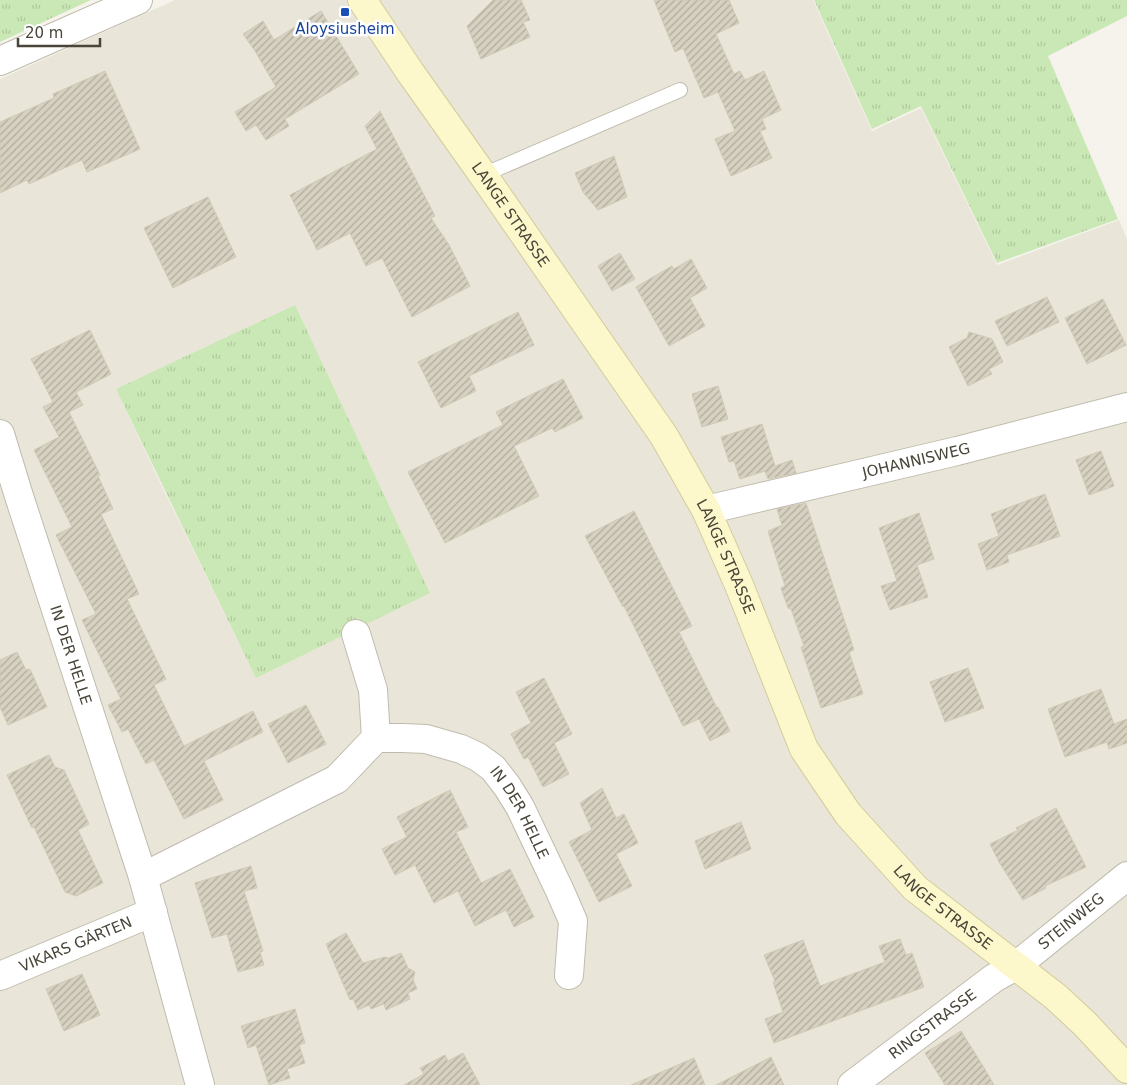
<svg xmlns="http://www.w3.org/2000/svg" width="1127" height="1085" font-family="'DejaVu Sans',sans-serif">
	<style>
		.residential { fill: #e9e6d9; fill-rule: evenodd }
		.grass { fill: url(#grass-tufts) }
		.building { fill: url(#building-hatch); stroke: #d1c9b4 }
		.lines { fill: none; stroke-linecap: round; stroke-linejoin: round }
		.lane-casing { stroke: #c0bcad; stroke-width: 16 }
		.street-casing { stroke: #c0bcad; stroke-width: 30 }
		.secondary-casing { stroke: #d3cb9b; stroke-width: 30 }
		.lane { stroke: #fff; stroke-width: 14 }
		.street { stroke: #fff; stroke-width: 28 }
		.secondary { stroke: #fdf8cc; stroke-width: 28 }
		.transit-dot { fill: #1a4fb4; stroke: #fff; stroke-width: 2 }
		.labels { text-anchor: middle; stroke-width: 5; stroke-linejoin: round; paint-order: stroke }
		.transit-label { font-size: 15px; fill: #164399; stroke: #fff }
		.street-label { font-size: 15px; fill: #494539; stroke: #fff }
	</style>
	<defs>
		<pattern id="grass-tufts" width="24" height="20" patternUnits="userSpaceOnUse" patternTransform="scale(1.25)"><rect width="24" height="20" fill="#cae8b5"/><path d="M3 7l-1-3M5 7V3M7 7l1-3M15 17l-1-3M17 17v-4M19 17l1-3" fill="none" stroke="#afc89c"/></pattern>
		<pattern id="building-hatch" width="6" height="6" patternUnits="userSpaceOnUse" patternTransform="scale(1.25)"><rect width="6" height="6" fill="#d6d1c0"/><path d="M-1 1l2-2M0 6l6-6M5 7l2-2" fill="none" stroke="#b0ab9d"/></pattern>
	</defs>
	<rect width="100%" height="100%" fill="#f5f3eb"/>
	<path class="residential" d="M175 0H813L872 131 921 108 997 265 1119 220 1127 239V1085H0V79ZM116 389 256 678 155 472Z"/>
	<g class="grass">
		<polygon points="0,0 91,0 0,42"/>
		<polygon points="814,0 1127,0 1127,16 1048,56 1118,219 997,263 921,106 872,129"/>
		<polygon points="295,305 430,593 256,678 116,389"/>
	</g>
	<g class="building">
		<polygon points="493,0 521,0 530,20 523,22 530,37 481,59 467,26"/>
		<polygon points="654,0 729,0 739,23 716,34 734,74 740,71 745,80 764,71 781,110 762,119 766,129 760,131 772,158 731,176 715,139 735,131 718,92 704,98 683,48 675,52"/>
		<polygon points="321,11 359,74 285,119 289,126 266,140 256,125 246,131 235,112 276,87 255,51 243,34 263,21 274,40"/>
		<polygon points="105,71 140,149 87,172 82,160 29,184 27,180 0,193 0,122 54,98 53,94"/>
		<polygon points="380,111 435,216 431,218 449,245 470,286 412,317 382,258 366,266 350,233 317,250 290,195 377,149 365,126"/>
		<polygon points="614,156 627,197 598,210 583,192 575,173"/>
		<polygon points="208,197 236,257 173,288 144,228"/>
		<polygon points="620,253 635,279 612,291 598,266"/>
		<polygon points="691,259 707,288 690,298 705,326 669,346 636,287 672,266 674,269"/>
		<polygon points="1047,297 1059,322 1007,346 995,321"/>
		<polygon points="1103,299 1126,345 1087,364 1065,318"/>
		<polygon points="518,312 534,345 469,376 476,391 441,408 418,362"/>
		<polygon points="90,330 111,374 76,392 83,405 69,412 100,475 98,476 113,509 101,514 139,594 127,599 166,679 154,685 184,746 253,711 263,732 204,761 223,800 184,819 154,760 146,764 128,729 122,732 108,705 121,699 82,620 96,614 56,535 72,527 34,450 59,437 43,407 53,402 31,359"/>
		<polygon points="969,332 992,339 1003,362 989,369 992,374 968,386 949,347 967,338"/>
		<polygon points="563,379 583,418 555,432 552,428 514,446 539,496 445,543 408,472 503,425 496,412"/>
		<polygon points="718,386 728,419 702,427 692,394"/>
		<polygon points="762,424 775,466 792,460 796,473 768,479 765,471 740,479 734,461 729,462 721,437"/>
		<polygon points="1101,451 1114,486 1089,495 1076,460"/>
		<polygon points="1045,494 1060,536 1007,555 1009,562 987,570 978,544 999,536 991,514"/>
		<polygon points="806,503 854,650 849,652 863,694 821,708 801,647 804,646 791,609 788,608 781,588 785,586 768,531 782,525 777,509"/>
		<polygon points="634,511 692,626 679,632 717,708 718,707 730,731 710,741 699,719 683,726 624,606 623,607 585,536"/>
		<polygon points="919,513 934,559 917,565 928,597 890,610 881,586 897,581 879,528"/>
		<polygon points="17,652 26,670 30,669 47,707 8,725 0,707 0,660"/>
		<polygon points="968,668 984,708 945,722 930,682"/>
		<polygon points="544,678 572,734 554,743 569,774 543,787 528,757 524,759 511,734 531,723 516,692"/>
		<polygon points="1101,689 1114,724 1127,719 1127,743 1109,749 1107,742 1065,757 1048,709"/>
		<polygon points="306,705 326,744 288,763 268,724"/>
		<polygon points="49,755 55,767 64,770 89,824 78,830 103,883 76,896 65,892 34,827 32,828 7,775"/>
		<polygon points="602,788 616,818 624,814 638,843 616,854 632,886 599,902 569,842 592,830 580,803"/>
		<polygon points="450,790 468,827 456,832 481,883 510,869 534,917 514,927 506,910 475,926 458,891 434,903 415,865 395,875 382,849 407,837 397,817"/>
		<polygon points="1056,808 1086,867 1045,886 1046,888 1023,900 999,862 990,844 1018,830 1016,828"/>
		<polygon points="741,822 751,849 705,869 695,841"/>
		<polygon points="251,866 257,888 244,891 263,951 260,952 264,965 238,972 227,934 212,938 195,883"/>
		<polygon points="346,933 363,963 385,957 389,958 401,953 408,968 415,972 413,980 417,989 408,993 410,999 386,1010 384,1004 371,1009 369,1005 358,1010 353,999 350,1000 326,944"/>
		<polygon points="900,939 906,955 912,953 924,987 774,1043 765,1019 783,1012 773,982 775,981 764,955 803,940 820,986 885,962 879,946"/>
		<polygon points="82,974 100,1015 64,1031 46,989"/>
		<polygon points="295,1009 305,1043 299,1045 305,1063 287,1069 290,1078 269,1085 256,1045 248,1048 241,1026"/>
		<polygon points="961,1031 983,1066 994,1085 945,1085 925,1053"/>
		<polygon points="463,1053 480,1085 404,1085 424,1074 420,1068 445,1055 448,1061"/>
		<polygon points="771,1057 784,1085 716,1085"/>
		<polygon points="694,1058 705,1085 631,1085"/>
	</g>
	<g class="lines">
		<g class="lane-casing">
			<polyline id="lane" points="483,175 680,90"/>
		</g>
		<g class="street-casing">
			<g id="street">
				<polyline points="0,61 138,0"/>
				<path id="s1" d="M0 434 18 493 143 877 200 1085"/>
				<path id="s2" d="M706 510 957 451 1127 407"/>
				<path id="s3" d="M376 738H402L426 739 461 749 478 757 493 768 507 786 520 807 560 891 573 921 569 975"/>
				<polyline points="143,877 337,779 376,738 373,690 356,634"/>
				<path id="s4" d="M0 976 153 912"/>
				<path id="s5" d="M852 1085 994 978 1016 966 1127 876"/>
			</g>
		</g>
		<g class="secondary-casing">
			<g id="secondary">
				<path id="s6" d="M362 0 410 72 483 175 664 436 706 510 739 585 804 749 848 814 915 888 1056 997 1085 1024 1127 1069"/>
			</g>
		</g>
		<use href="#lane" class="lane"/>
		<use href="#street" class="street"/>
		<use href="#secondary" class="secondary"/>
	</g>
	<rect class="transit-dot" x="340" y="7" width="10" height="10" rx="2.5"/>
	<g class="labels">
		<g class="transit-label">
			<text x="345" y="34">Aloysiusheim</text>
		</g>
		<g class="street-label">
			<text dy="5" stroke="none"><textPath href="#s6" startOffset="261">LANGE STRASSE</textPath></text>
			<text dy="5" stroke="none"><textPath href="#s2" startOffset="216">JOHANNISWEG</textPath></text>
			<text dy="5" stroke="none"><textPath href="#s6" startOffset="666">LANGE STRASSE</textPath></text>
			<text dy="5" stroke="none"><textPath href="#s1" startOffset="232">IN DER HELLE</textPath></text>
			<text dy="5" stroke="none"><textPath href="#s3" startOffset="176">IN DER HELLE</textPath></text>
			<text dy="5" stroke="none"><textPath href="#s6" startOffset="1086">LANGE STRASSE</textPath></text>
			<text dy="5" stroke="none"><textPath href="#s5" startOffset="274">STEINWEG</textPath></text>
			<text dy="5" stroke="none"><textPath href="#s4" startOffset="82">VIKARS GÄRTEN</textPath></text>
			<text dy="5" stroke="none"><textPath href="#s5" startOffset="101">RINGSTRASSE</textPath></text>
		</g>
	</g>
	<path d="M18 38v8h82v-8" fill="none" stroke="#494539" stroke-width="2.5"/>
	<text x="25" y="38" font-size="15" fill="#494539" stroke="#ffffff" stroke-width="4" paint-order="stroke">20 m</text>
</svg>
